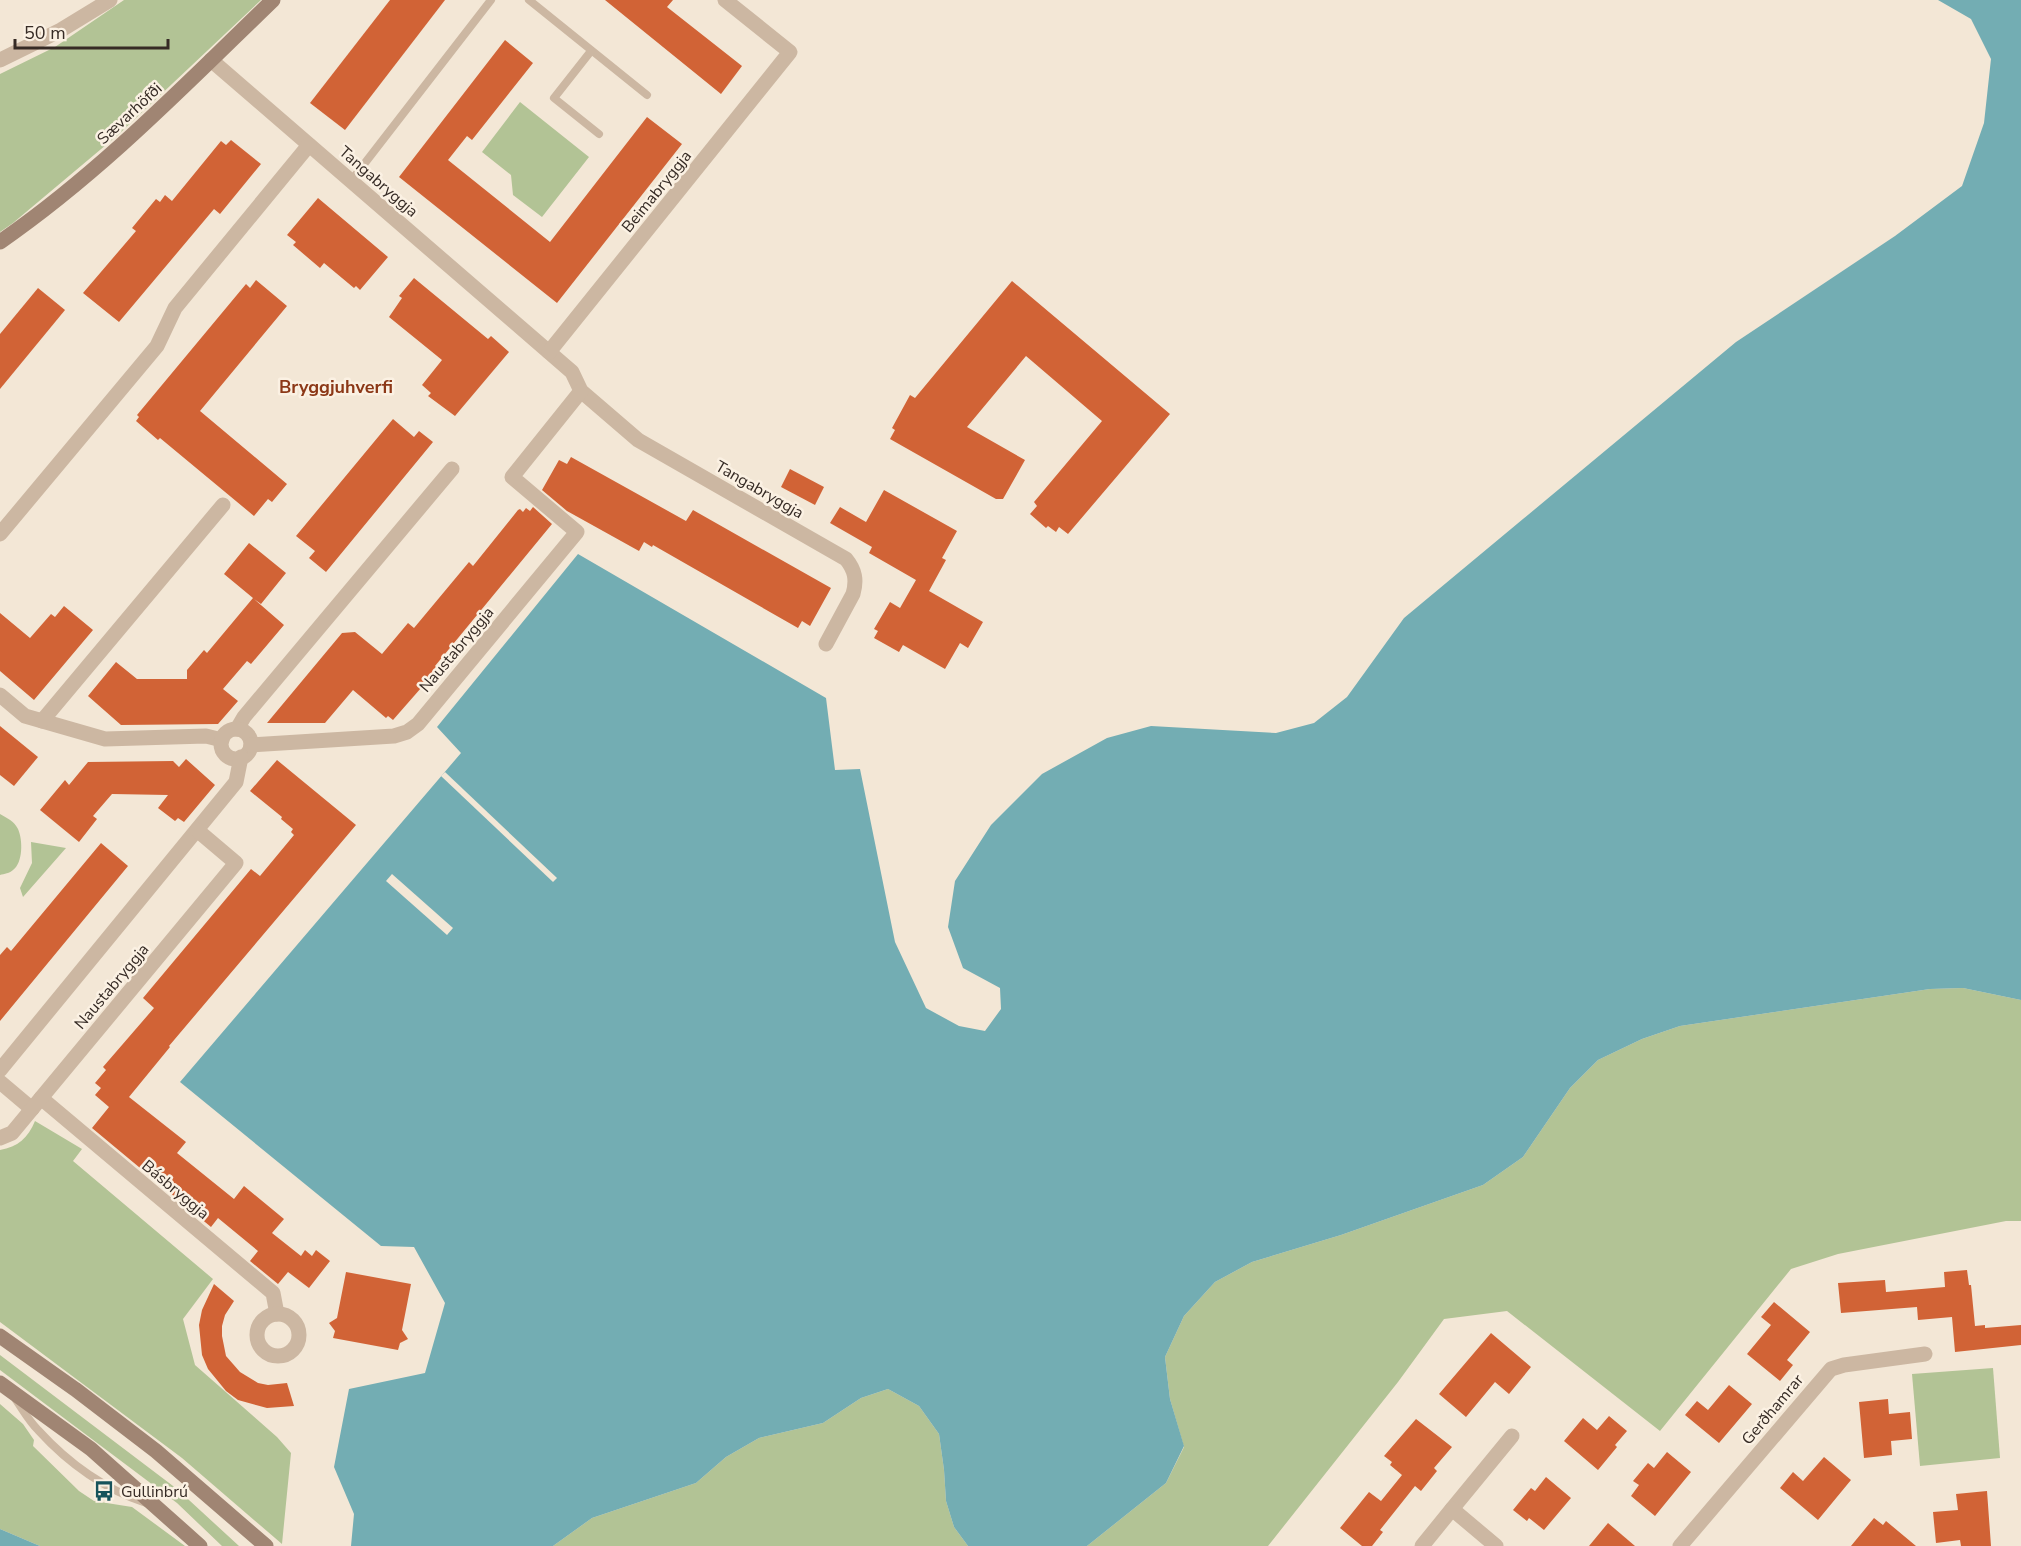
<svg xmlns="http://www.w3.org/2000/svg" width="2021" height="1546" font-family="'Nunito Sans',sans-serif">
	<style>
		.green { fill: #b2c395 }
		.water { fill: #73adb3 }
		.pier { fill: #f3e7d6 }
		.building { fill: #d16336 }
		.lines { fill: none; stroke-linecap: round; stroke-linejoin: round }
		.lane { stroke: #ccb7a2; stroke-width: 8 }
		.street { stroke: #ccb7a2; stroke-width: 15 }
		.secondary { stroke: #a08573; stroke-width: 15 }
		.labels { text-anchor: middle; stroke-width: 5; stroke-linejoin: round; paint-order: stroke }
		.street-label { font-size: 16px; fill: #362b25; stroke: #fbf1e3 }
		.poi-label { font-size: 16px; fill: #362b25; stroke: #fbf1e3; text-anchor: start }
		.neighbourhood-label { font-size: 18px; font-weight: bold; fill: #8c3817; stroke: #fbf1e3 }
	</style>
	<rect width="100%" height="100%" fill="#f3e7d6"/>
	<g class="green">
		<polygon points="124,0 261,0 119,134 13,223 0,232 0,74 55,47"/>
		<polygon points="520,102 589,157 542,217 513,195 511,175 482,152"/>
		<path d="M0 814C7 818 14 821 18 829 23 840 23 863 13 870 10 873 4 874 0 875Z"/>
		<polygon points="31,842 66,848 23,897 20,888 32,863"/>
		<polygon points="1963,988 2021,1000 2021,1221 2006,1221 1838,1254 1791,1269 1660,1431 1507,1311 1444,1319 1398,1382 1268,1546 1087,1546 1166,1483 1184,1447 1170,1399 1165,1357 1184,1316 1215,1282 1252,1262 1341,1235 1483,1185 1523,1157 1570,1088 1598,1060 1642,1039 1680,1026 1930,989"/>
		<path d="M35 1121 82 1149 73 1161 213 1279 183 1319 195 1365 277 1437 291 1453 282 1544 182 1458 0 1322V1150C18 1147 28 1138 35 1121Z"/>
		<polygon points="0,1355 177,1489 239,1546 222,1546 177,1503 0,1370"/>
		<polygon points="1993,1368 2000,1458 1920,1466 1912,1374"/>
		<polygon points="888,1389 919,1406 939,1434 944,1470 946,1501 954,1527 968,1546 553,1546 592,1518 696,1483 726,1457 759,1438 823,1423 861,1398"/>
		<polygon points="0,1404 23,1424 34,1440 33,1446 79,1491 94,1501 132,1507 185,1546 40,1546 0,1529"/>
	</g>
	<g class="water">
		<polygon points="1938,0 2021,0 2021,1000 1963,988 1930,989 1680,1026 1642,1039 1598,1060 1570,1088 1523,1157 1483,1185 1341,1235 1252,1262 1215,1282 1184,1316 1165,1357 1170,1399 1184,1446 1166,1483 1087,1546 968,1546 954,1527 946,1501 944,1470 939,1434 919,1406 888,1389 861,1398 823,1423 759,1438 726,1457 696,1483 592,1518 553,1546 351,1546 354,1514 334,1467 349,1389 425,1373 445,1303 414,1247 381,1246 180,1082 461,753 437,727 578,554 826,698 835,770 860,769 895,942 926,1008 959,1026 985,1031 1001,1009 1000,988 963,968 948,927 955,881 991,825 1042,774 1107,738 1151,726 1276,733 1314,723 1347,697 1404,618 1736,342 1895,236 1962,186 1984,123 1991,59 1971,19"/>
		<polygon points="0,1529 40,1546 0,1546"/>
	</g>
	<g class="pier">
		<polygon points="445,772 557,878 553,882 441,776"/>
		<polygon points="392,874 453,928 447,935 386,881"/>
	</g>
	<g class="building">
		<polygon points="390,0 445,0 345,130 310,103"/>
		<polygon points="605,0 673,0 667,7 742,66 721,94"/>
		<polygon points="505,40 533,63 472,140 467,136 448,160 550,242 647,117 682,144 557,303 399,177"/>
		<polygon points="231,140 261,164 220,214 214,209 119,322 83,293 136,231 132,228 156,199 160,202 165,195 172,201 221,141 226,145"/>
		<polygon points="318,198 388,257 360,290 356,286 354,288 324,263 320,268 293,245 296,242 287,235"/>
		<polygon points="414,278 488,339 491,336 509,352 455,416 428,396 431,393 422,385 442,360 389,317 402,298 399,296"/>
		<polygon points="256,280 287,306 200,411 287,484 272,502 268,499 254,516 160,438 158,440 136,421 139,417 137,415 246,284 250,288"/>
		<polygon points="1012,281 1170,414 1068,534 1059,527 1056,532 1048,526 1046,528 1030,514 1037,506 1034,502 1102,421 1026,356 967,427 1025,460 1003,499 996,499 890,439 895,430 892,428 910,395 915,398"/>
		<polygon points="38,288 65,310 0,389 0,334"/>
		<polygon points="393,419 414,437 419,431 433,442 326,572 309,558 315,551 296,536"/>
		<polygon points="571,457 686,521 693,510 831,588 810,626 802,621 798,628 653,545 652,547 644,542 639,551 567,511 542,490 559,460 567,464"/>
		<polygon points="790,469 824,487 815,505 781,487"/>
		<polygon points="884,490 957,531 942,558 946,560 929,591 983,622 968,648 960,643 945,669 903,645 899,652 874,638 878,631 874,629 890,602 900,608 916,580 869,553 872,547 830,523 840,507 866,522"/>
		<polygon points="533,507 552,524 435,666 436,667 421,688 393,720 388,716 386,718 353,690 325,723 267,723 342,633 355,632 382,654 408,623 414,628 469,562 473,566 518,510 520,509 523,512 526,508 530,511"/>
		<polygon points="249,543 286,573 261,604 254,599 284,625 251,664 247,661 223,689 238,701 218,724 121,725 88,696 116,662 137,679 187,679 187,670 204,650 207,653 253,598 224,574"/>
		<polygon points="64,606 93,630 34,700 0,671 0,613 30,638 51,614 55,617"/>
		<polygon points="0,726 38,757 14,786 0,775"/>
		<polygon points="186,759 215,785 184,822 178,818 175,821 158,808 168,795 112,794 93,816 97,819 79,842 40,810 65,780 69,785 88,762 173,761 179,767"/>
		<polygon points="277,760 356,825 169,1046 170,1047 129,1097 186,1142 177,1153 234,1199 244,1186 284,1219 272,1233 301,1256 305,1250 312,1256 316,1250 330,1261 309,1288 288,1272 278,1284 250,1261 258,1251 218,1218 211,1227 92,1128 109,1107 95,1095 101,1088 95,1083 106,1070 103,1067 154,1008 143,998 251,869 260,876 294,835 291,832 293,829 281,819 282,817 250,791"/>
		<polygon points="101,843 128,866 0,1021 0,955 7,947 11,951"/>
		<polygon points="1967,1270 1969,1285 1971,1285 1975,1326 1985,1325 1985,1328 2021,1325 2021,1345 1955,1352 1952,1317 1918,1320 1917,1307 1841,1313 1838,1283 1885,1280 1886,1292 1945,1287 1944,1272"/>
		<polygon points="346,1272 411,1284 402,1330 408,1339 400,1343 398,1350 333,1338 335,1331 329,1323 337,1318"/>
		<polygon points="214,1284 234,1301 225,1315 222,1326 222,1336 226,1356 240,1372 258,1383 268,1385 287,1383 294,1406 267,1408 238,1400 226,1391 208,1369 202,1355 199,1325 202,1310"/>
		<polygon points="1774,1302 1810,1332 1787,1360 1793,1365 1780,1381 1747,1354 1771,1325 1761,1317"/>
		<polygon points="1491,1333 1531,1367 1509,1394 1495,1382 1466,1417 1439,1394"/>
		<polygon points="1729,1385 1752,1404 1719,1443 1685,1415 1697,1401 1708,1410"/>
		<polygon points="1888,1399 1889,1414 1910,1412 1912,1439 1891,1441 1892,1455 1864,1458 1859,1402"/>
		<polygon points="1609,1416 1627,1431 1615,1445 1617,1447 1598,1470 1564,1441 1583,1418 1597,1430"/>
		<polygon points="1416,1419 1452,1447 1434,1468 1437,1471 1421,1491 1415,1486 1380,1530 1383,1532 1372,1546 1362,1546 1340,1528 1369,1492 1381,1501 1402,1475 1390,1465 1392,1462 1384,1456"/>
		<polygon points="1667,1452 1691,1472 1655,1516 1631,1496 1639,1485 1633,1481 1648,1463 1654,1468"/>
		<polygon points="1824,1457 1851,1480 1818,1520 1780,1488 1793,1472 1803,1481"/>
		<polygon points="1546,1477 1571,1498 1544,1530 1529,1518 1527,1521 1513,1510 1531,1488 1535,1491"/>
		<polygon points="1987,1491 1991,1546 1961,1546 1960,1540 1936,1543 1933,1512 1958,1510 1956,1494"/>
		<polygon points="1874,1518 1883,1525 1886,1521 1916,1546 1851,1546"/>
		<polygon points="1608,1523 1635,1546 1589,1546"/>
	</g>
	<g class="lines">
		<g class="lane">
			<polyline points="529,0 647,95"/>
			<polyline points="591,51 554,98 599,134"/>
			<polyline points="351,181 491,0"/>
			<path d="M16 1400C23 1410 29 1421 38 1430 68 1463 104 1489 146 1503"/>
		</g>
		<g class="street">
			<polyline points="0,60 61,30 110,0"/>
			<path d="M211 60 572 372 581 391 638 440 846 559C855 570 857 580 853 594L826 644"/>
			<polyline points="549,352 790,52 725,0"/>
			<polyline points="0,534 157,346 175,308 309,145"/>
			<polyline points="0,695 25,716 105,739 206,736 222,740"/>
			<polyline points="42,721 223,505"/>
			<polyline points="237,729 244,717 452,469"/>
			<circle cx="236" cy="744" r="15"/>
			<polyline points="251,745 394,736 407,732 418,724 577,532 512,477 581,391"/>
			<polyline points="0,1070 236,782 241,757"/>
			<polyline points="0,1082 32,1109"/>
			<polyline points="41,1098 273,1293 277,1314"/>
			<polyline points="0,1138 12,1133 236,863 197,830"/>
			<circle cx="278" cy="1335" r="21"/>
			<polyline points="1452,1509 1512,1436"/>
			<polyline points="1422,1546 1452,1509 1496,1546"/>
			<polyline points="1680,1546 1831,1369 1844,1365 1925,1354"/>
		</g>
		<g class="secondary">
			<path d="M0 242C101 172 185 85 273 0"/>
			<polyline points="0,1336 75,1389 156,1451 266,1546"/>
			<polyline points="0,1383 91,1449 200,1546"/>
		</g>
	</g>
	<defs>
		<g id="bus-bare" transform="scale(1.62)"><path d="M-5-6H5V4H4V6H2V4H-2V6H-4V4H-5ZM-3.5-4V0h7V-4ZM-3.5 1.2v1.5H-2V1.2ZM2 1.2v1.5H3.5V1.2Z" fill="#17535b" stroke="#fbf1e3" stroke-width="2.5" paint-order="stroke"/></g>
	</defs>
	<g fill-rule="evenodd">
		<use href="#bus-bare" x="104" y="1491"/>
	</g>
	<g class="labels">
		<g class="street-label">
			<text transform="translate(129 113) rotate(-43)" y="6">Sævarhöfði</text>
			<text transform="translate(379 181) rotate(41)" y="6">Tangabryggja</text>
			<text transform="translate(656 191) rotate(-51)" y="6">Beimabryggja</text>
			<text transform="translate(760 489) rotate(30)" y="6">Tangabryggja</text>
			<text transform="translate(456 649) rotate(-50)" y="6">Naustabryggja</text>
			<text transform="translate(111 986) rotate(-50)" y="6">Naustabryggja</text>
			<text transform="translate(176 1189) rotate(40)" y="6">Básbryggja</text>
			<text transform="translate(1772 1409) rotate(-50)" y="6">Gerðhamrar</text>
		</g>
		<g class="poi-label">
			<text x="121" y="1497">Gullinbrú</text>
		</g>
		<g class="neighbourhood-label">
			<text x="336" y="393">Bryggjuhverfi</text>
		</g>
	</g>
	<path d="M15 39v9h153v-9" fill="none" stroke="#362b25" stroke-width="3"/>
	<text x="24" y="39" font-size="18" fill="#362b25" stroke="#fbf1e3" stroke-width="4.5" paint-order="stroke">50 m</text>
</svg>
